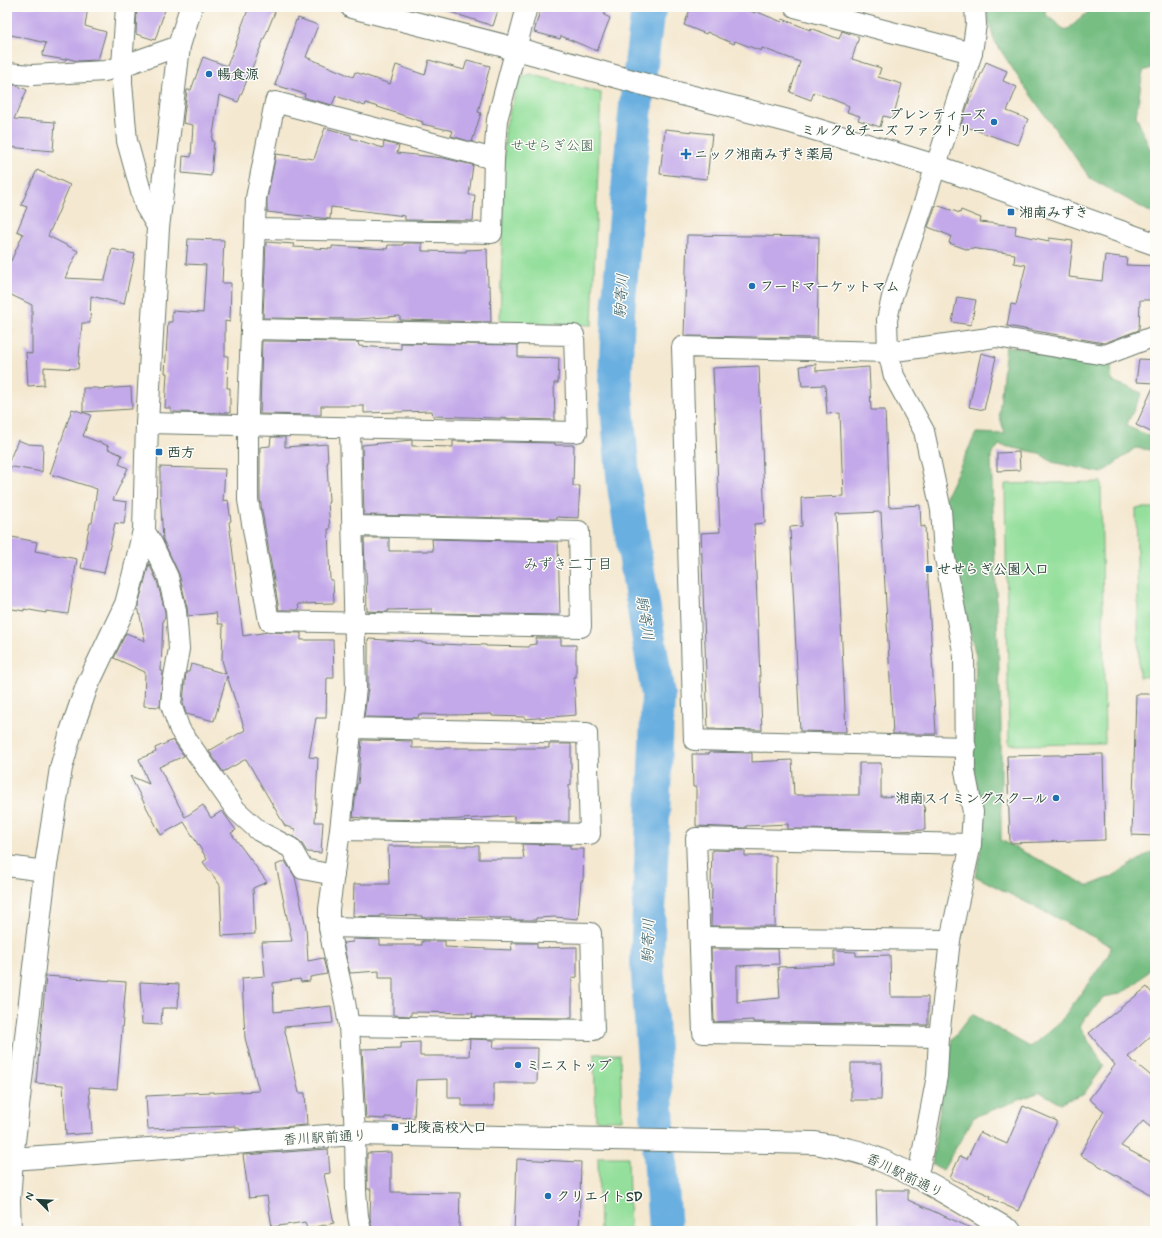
<svg xmlns="http://www.w3.org/2000/svg" width="1162" height="1238" font-family="Mynerve,'Klee One',sans-serif">
	<style>
		.green { fill: #94df9b; stroke: #5a8e68 }
		.forest { fill: #77be83; stroke: #4b7e5c }
		.lines { fill: none; stroke-linecap: round; stroke-linejoin: round }
		.river { stroke: #69afe0; stroke-width: 34 }
		.building { fill: #c3a9e9 }
		.minor-casing { stroke: #6a796b; stroke-width: 22 }
		.tertiary-casing { stroke: #6a796b; stroke-width: 24 }
		.minor { stroke: #fff; stroke-width: 20 }
		.tertiary { stroke: #fff; stroke-width: 22 }
		.poi-dot { fill: #1f6fb2; stroke: #fdfcf7; stroke-width: 1.5 }
		.labels { text-anchor: middle; stroke-width: 3; stroke-linejoin: round; paint-order: stroke }
		.poi-label { font-size: 14px; font-weight: bold; fill: #1f3d34; stroke: #fdfcf7; text-anchor: start }
		.park-label { font-size: 14px; fill: #365d49; stroke: #fdfcf7 }
		.street-label { font-size: 14px; fill: #1f3d34; stroke: #fdfcf7 }
		.water-label { font-size: 15px; font-style: italic; fill: #355f68; stroke: #fdfcf7 }
		.neighbourhood-label { font-size: 15px; fill: #1f3d34; stroke: #fdfcf7 }
	</style>
	<rect width="100%" height="100%" fill="#fdfcf7"/>
	<filter id="ink" filterUnits="userSpaceOnUse"><feTurbulence type="fractalNoise" baseFrequency=".025" numOctaves="2"/><feDisplacementMap in="SourceGraphic" scale="8" xChannelSelector="R" yChannelSelector="G"/><feConvolveMatrix kernelMatrix="1 2 1 2 8 2 1 2 1" color-interpolation-filters="sRGB"/></filter>
	<filter id="wash" filterUnits="userSpaceOnUse"><feTurbulence type="fractalNoise" baseFrequency=".012" numOctaves="4" result="noise"/><feDisplacementMap in="SourceGraphic" scale="16" xChannelSelector="R" yChannelSelector="G"/><feGaussianBlur stdDeviation="0.9" result="paint"/><feColorMatrix in="noise" values="0 0 0 0 0 0 0 0 0 0 0 0 0 0 0 0 0 1.4 0 .05"/><feComposite in="paint" operator="in"/></filter>
	<g filter="url(#wash)">
		<rect width="100%" height="100%" fill="#f4e8d0"/>
		<g class="green">
			<polygon points="530,74 601,93 592,325 500,322 505,129 519,79"/>
			<polygon points="1101,482 1105,744 1009,745 1005,484"/>
			<polygon points="1136,508 1155,508 1155,676 1139,677"/>
			<polygon points="594,1054 620,1054 622,1120 596,1120"/>
			<polygon points="598,1157 628,1157 630,1231 600,1231"/>
		</g>
		<g class="forest">
			<polygon points="985,7 1046,7 1045,14 1066,31 1094,7 1155,7 1155,67 1143,71 1136,116 1150,149 1155,152 1155,215 1090,178 1020,80 994,40"/>
			<path d="M1006 346 1111 365 1112 381 1142 393 1126 426 1155 438 1152 450 1135 448 1102 473 1052 462 1039 453 999 445 991 456 1001 724V840L1088 886 1111 877 1155 850V964C1138 982 1130 993 1104 997L1079 1026 1104 1066 1083 1095 1060 1103 1040 1092 974 1117 943 1170 932 1164 942 1093 952 1039 972 1014 1030 1047 1060 1022 1108 956 1111 946 975 876 980 857 981 808 973 767 976 656 949 544 945 498 976 433 1005 434 999 414Z"/>
		</g>
		<g class="lines">
			<polyline class="river" points="650,7 647,16 636,105 629,178 618,313 615,383 624,487 658,695 647,960 665,1231"/>
		</g>
		<g id="blocks">
			<g class="building">
				<polygon points="7,7 88,7 85,26 106,32 98,60 78,61 66,58 66,60 42,56 46,43 7,34"/>
				<polygon points="137,7 166,7 155,40 136,34"/>
				<polygon points="249,7 262,7 275,12 238,102 219,95 212,141 214,141 211,176 182,173 183,156 191,157 193,125 183,123 187,90 191,90 203,57 227,66 242,28 241,28"/>
				<polygon points="444,7 499,7 493,26 444,10"/>
				<polygon points="541,7 608,7 604,15 610,18 597,51 561,36 560,39 534,32"/>
				<polygon points="691,7 741,7 755,13 755,11 782,22 783,19 810,30 811,28 839,39 842,31 859,37 852,59 881,68 878,77 902,84 893,118 883,116 880,127 858,120 860,116 847,112 849,106 814,92 811,100 790,92 800,62 762,48 761,51 735,41 734,44 707,32 706,34 684,25"/>
				<polygon points="298,18 318,25 306,57 353,77 355,72 390,84 396,65 425,75 429,60 464,70 467,60 490,66 478,112 481,113 472,142 451,136 453,131 422,124 423,122 366,103 365,106 336,96 332,105 309,99 304,97 305,94 275,85 296,20 297,21"/>
				<polygon points="986,62 1007,71 1003,81 1017,87 1007,111 1028,119 1018,145 961,125 970,98 971,98"/>
				<polygon points="7,85 16,85 27,90 14,119 55,122 53,151 7,147"/>
				<polygon points="325,128 351,135 351,138 383,148 384,142 399,146 397,153 443,158 473,165 469,195 475,195 473,221 405,220 405,216 331,207 330,219 267,212 267,199 276,154 314,159"/>
				<polygon points="665,129 712,134 707,179 660,174"/>
				<polygon points="37,170 70,185 48,236 78,251 65,278 105,280 112,249 135,254 124,304 91,296 90,323 82,323 78,369 44,367 44,385 28,386 26,352 32,354 32,305 7,293 7,259 11,261 23,234 17,231 27,207 21,205"/>
				<polygon points="936,205 960,213 961,210 981,218 980,222 1016,226 1015,234 1049,241 1049,238 1073,241 1069,277 1102,281 1105,255 1127,258 1126,265 1155,266 1155,300 1140,300 1139,330 1104,343 1007,326 1011,304 1016,305 1026,265 1014,263 1015,254 970,248 969,250 949,243 951,236 928,227"/>
				<polygon points="687,235 819,237 817,338 684,336"/>
				<polygon points="188,239 224,240 222,283 231,283 230,322 225,321 225,356 228,356 227,388 230,388 230,413 171,412 171,408 165,408 167,373 165,373 168,322 172,322 172,311 203,313 206,265 186,264"/>
				<polygon points="266,242 294,244 293,247 332,249 332,246 387,249 388,245 401,245 404,244 404,243 422,243 422,251 466,252 466,250 487,249 488,286 490,286 491,322 400,320 400,316 358,319 263,318"/>
				<polygon points="957,297 976,300 971,325 952,322"/>
				<polygon points="262,341 358,342 359,346 401,349 401,343 518,345 518,357 559,358 558,383 554,383 555,420 433,416 432,411 364,413 364,406 321,406 321,415 260,414"/>
				<polygon points="981,353 996,357 984,410 969,407"/>
				<polygon points="1139,359 1155,360 1155,434 1136,425 1155,383 1136,382"/>
				<polygon points="816,364 816,371 869,367 871,410 885,410 889,507 920,505 921,527 925,526 936,734 893,734 881,512 836,514 846,732 800,731 790,527 802,526 801,498 843,496 840,413 827,414 825,385 802,386 800,366"/>
				<polygon points="759,366 765,523 754,524 762,730 708,729 701,533 720,532 713,368"/>
				<polygon points="131,387 132,409 83,412 83,388 98,388 98,389"/>
				<polygon points="72,409 91,415 83,436 109,446 108,449 122,455 119,464 128,468 113,500 127,502 124,524 115,523 104,573 81,568 90,523 92,523 97,489 50,474"/>
				<polygon points="271,437 285,437 285,447 327,444 328,463 327,463 329,502 328,502 330,529 328,529 330,580 333,580 334,603 298,604 299,610 279,610 260,499 260,447 270,446"/>
				<polygon points="18,440 28,444 43,445 42,472 7,466"/>
				<polygon points="412,440 412,446 453,447 453,441 555,443 555,445 574,445 573,486 580,486 578,518 557,517 557,519 364,515 362,445"/>
				<polygon points="1019,452 1020,470 997,471 997,453"/>
				<polygon points="160,467 225,469 223,501 228,500 231,521 229,522 243,636 268,632 301,633 301,640 333,640 334,678 327,678 326,718 316,718 309,757 318,758 315,822 323,822 321,853 307,852 301,842 294,837 295,829 285,826 246,759 223,772 209,751 245,730 227,676 214,721 186,714 183,703 186,672 189,672 191,664 226,674 222,660 223,624 218,624 216,613 188,616 187,607 179,574 163,540 160,492"/>
				<polygon points="7,536 37,542 35,551 77,559 68,614 46,611 46,613 24,609 24,611 7,608"/>
				<polygon points="364,538 389,538 389,551 433,551 432,539 558,542 560,615 432,613 432,609 388,610 388,612 367,611 366,569 365,569"/>
				<polygon points="149,564 157,581 165,612 165,619 163,619 161,671 163,671 160,707 144,706 145,672 114,658 126,633 145,641 138,606"/>
				<polygon points="536,638 561,638 561,645 576,645 576,677 574,677 576,715 525,719 525,717 492,716 492,714 451,715 419,714 418,718 364,717 368,688 368,639 422,642 422,643 462,645 462,644 486,645 486,646 529,647 529,645 536,644"/>
				<polygon points="1136,694 1155,694 1155,836 1132,835"/>
				<polygon points="173,740 184,756 159,767 185,817 203,805 211,818 222,811 236,830 231,833 267,882 253,888 255,934 222,936 220,885 203,862 207,859 184,822 161,835 130,776 149,784 139,759 156,752 155,748"/>
				<polygon points="362,740 412,741 412,748 493,748 516,749 516,748 549,748 549,744 571,744 571,785 569,785 569,822 514,821 514,816 445,820 371,819 353,817 357,784 358,784"/>
				<polygon points="709,752 752,753 752,762 792,760 794,795 859,795 859,763 881,763 881,797 924,795 925,830 897,831 890,831 890,830 788,829 788,824 746,826 746,828 696,826 696,787 693,787 692,754 709,754"/>
				<polygon points="1103,754 1105,840 1010,843 1007,756"/>
				<polygon points="522,844 570,845 570,849 584,849 583,881 581,881 578,919 555,917 536,918 536,920 511,920 511,918 489,918 489,917 445,918 422,918 422,916 380,915 380,917 353,916 354,884 389,884 388,846 479,846 479,859 524,859"/>
				<polygon points="712,850 745,851 745,856 776,856 775,926 711,926 712,885 711,885"/>
				<polygon points="285,861 295,877 306,927 308,961 323,958 327,974 310,977 310,981 301,982 300,979 273,983 274,1012 331,1006 333,1023 284,1027 299,1093 305,1093 307,1125 240,1130 239,1128 236,1128 236,1126 148,1129 146,1096 185,1094 185,1093 213,1092 213,1093 259,1091 245,1038 242,978 265,976 262,942 292,941 276,865"/>
				<polygon points="353,939 380,940 380,945 422,945 422,941 445,941 445,947 465,948 512,950 511,943 537,943 537,948 577,947 577,977 572,978 572,1018 472,1017 473,1013 411,1012 411,1016 393,1015 393,978 379,978 379,971 350,973 343,943 353,942"/>
				<polygon points="711,949 778,949 779,964 737,966 737,1002 780,998 778,967 834,965 834,951 856,952 856,956 890,955 891,997 928,997 928,1025 753,1022 753,1020 714,1022"/>
				<polygon points="46,976 126,982 117,1089 89,1087 92,1133 66,1135 63,1085 36,1083"/>
				<polygon points="140,982 179,984 178,1008 162,1008 161,1025 142,1024"/>
				<polygon points="1147,987 1155,997 1155,1032 1128,1057 1155,1079 1155,1131 1143,1121 1121,1146 1155,1164 1155,1197 1080,1155 1104,1111 1089,1099 1115,1065 1089,1033"/>
				<polygon points="470,1039 494,1040 493,1048 538,1048 537,1083 494,1083 494,1106 462,1106 462,1098 448,1098 448,1079 416,1080 414,1118 385,1117 385,1119 366,1118 362,1049 401,1048 401,1043 420,1042 420,1056 469,1056"/>
				<polygon points="851,1063 882,1063 881,1100 851,1100"/>
				<polygon points="1023,1106 1057,1121 1018,1211 990,1198 991,1196 950,1178 960,1156 967,1159 980,1132 1007,1144"/>
				<polygon points="328,1149 330,1173 324,1174 334,1223 307,1229 305,1222 272,1227 267,1196 249,1198 243,1155"/>
				<polygon points="391,1152 391,1192 460,1193 459,1231 372,1230 370,1218 371,1189 367,1189 367,1153"/>
				<polygon points="517,1159 581,1162 579,1231 514,1231"/>
				<polygon points="876,1190 908,1190 908,1200 978,1231 919,1231 921,1228 877,1228"/>
			</g>
		</g>
	</g>
	<g filter="url(#ink)">
		<use href="#blocks" fill-opacity="0" stroke="#6a796b" stroke-width="1"/>
		<g class="lines">
			<g class="minor-casing">
				<g id="minor">
					<polyline points="126,7 122,66 122,83 127,141 145,206 158,228"/>
					<polyline points="795,7 972,53"/>
					<polyline points="7,73 32,75 105,71 122,66 179,46"/>
					<polyline points="255,229 492,233 494,159 497,120 527,7"/>
					<polyline points="147,423 577,432 574,335 251,329"/>
					<polyline points="350,428 356,688 340,830 329,909 329,927 332,944 345,1002 349,1026 355,1134 356,1191 358,1216 361,1231"/>
					<polyline points="353,526 579,531 581,627 269,621 248,500 248,410 256,198 275,102 494,159"/>
					<polyline points="144,530 153,545 168,577 176,610 179,649 173,682 171,705 180,730 236,810 259,831 291,848 303,869 334,875"/>
					<polyline points="966,747 694,740 682,347 888,352 996,337 1105,355 1155,336"/>
					<polyline points="340,830 590,834 587,733 352,728"/>
					<polyline points="7,866 45,871"/>
					<polyline points="329,927 591,933 594,1030 349,1026"/>
					<polyline points="700,937 950,940"/>
					<polyline points="939,1037 703,1033 696,838 971,844"/>
					<polyline points="916,1178 920,1165 937,1076 939,1037 950,940 971,844 973,812 965,771 964,656 944,553 941,510 924,431 894,376 888,352 887,320 892,297 924,203 972,53 976,24 975,7"/>
				</g>
			</g>
			<g class="tertiary-casing">
				<g id="tertiary">
					<polyline points="352,7 517,49 654,87 788,121 936,166 1155,244"/>
					<path d="M12 1159 355 1134 815 1143C836 1147 858 1150 878 1159 924 1178 967 1206 1010 1231"/>
					<polyline points="10,1231 9,1201 12,1159 45,871 61,768 71,732 87,686 126,604 134,573 144,530 147,423 158,228 179,46 191,7"/>
				</g>
			</g>
			<use href="#minor" class="minor"/>
			<use href="#tertiary" class="tertiary"/>
		</g>
	</g>
	<g class="poi-dot">
		<circle cx="209" cy="74" r="4"/>
		<circle cx="994" cy="122" r="4"/>
		<path d="M684 148h4v4h4v4h-4v4h-4v-4h-4v-4h4z"/>
		<rect x="1007" y="208" width="8" height="8" rx="2"/>
		<circle cx="752" cy="286" r="4"/>
		<rect x="155" y="448" width="8" height="8" rx="2"/>
		<rect x="925" y="565" width="8" height="8" rx="2"/>
		<circle cx="1056" cy="798" r="4"/>
		<circle cx="518" cy="1065" r="4"/>
		<rect x="391" y="1123" width="8" height="8" rx="2"/>
		<circle cx="548" cy="1196" r="4"/>
	</g>
	<g class="labels">
		<g class="poi-label">
			<text x="217" y="79">暢食源</text>
			<text x="986" y="119" text-anchor="end">プレンティーズ<tspan x="986" dy="16">ミルク＆チーズ ファクトリー</tspan></text>
			<text x="694" y="159">ニック湘南みずき薬局</text>
			<text x="1019" y="217">湘南みずき</text>
			<text x="760" y="291">フードマーケットマム</text>
			<text x="167" y="457">西方</text>
			<text x="937" y="574">せせらぎ公園入口</text>
			<text x="1048" y="803" text-anchor="end">湘南スイミングスクール</text>
			<text x="526" y="1070">ミニストップ</text>
			<text x="403" y="1132">北陵高校入口</text>
			<text x="556" y="1201">クリエイトSD</text>
		</g>
		<g class="park-label">
			<text x="552" y="150">せせらぎ公園</text>
		</g>
		<g class="street-label">
			<text transform="translate(325 1137) rotate(-3)" y="5">香川駅前通り</text>
			<text transform="translate(905 1175) rotate(26)" y="5">香川駅前通り</text>
		</g>
		<g class="water-label">
			<text transform="translate(621 296) rotate(-86)" y="5">駒寄川</text>
			<text transform="translate(645 618) rotate(81)" y="5">駒寄川</text>
			<text transform="translate(648 941) rotate(-89)" y="5">駒寄川</text>
		</g>
		<g class="neighbourhood-label">
			<text x="568" y="569">みずき二丁目</text>
		</g>
	</g>
	<rect width="1162" height="1238" fill="none" stroke="#fdfcf7" stroke-width="24"/>
	<g transform="translate(38 1200) rotate(294)" stroke="#fdfcf7" stroke-width="3" paint-order="stroke">
	<path d="M0-3L7 15L0 10L-7 15Z" fill="#1f3d34"/>
	<text y="-6" font-size="11" font-weight="bold" text-anchor="middle" fill="#1f3d34">N</text>
	</g>
</svg>
